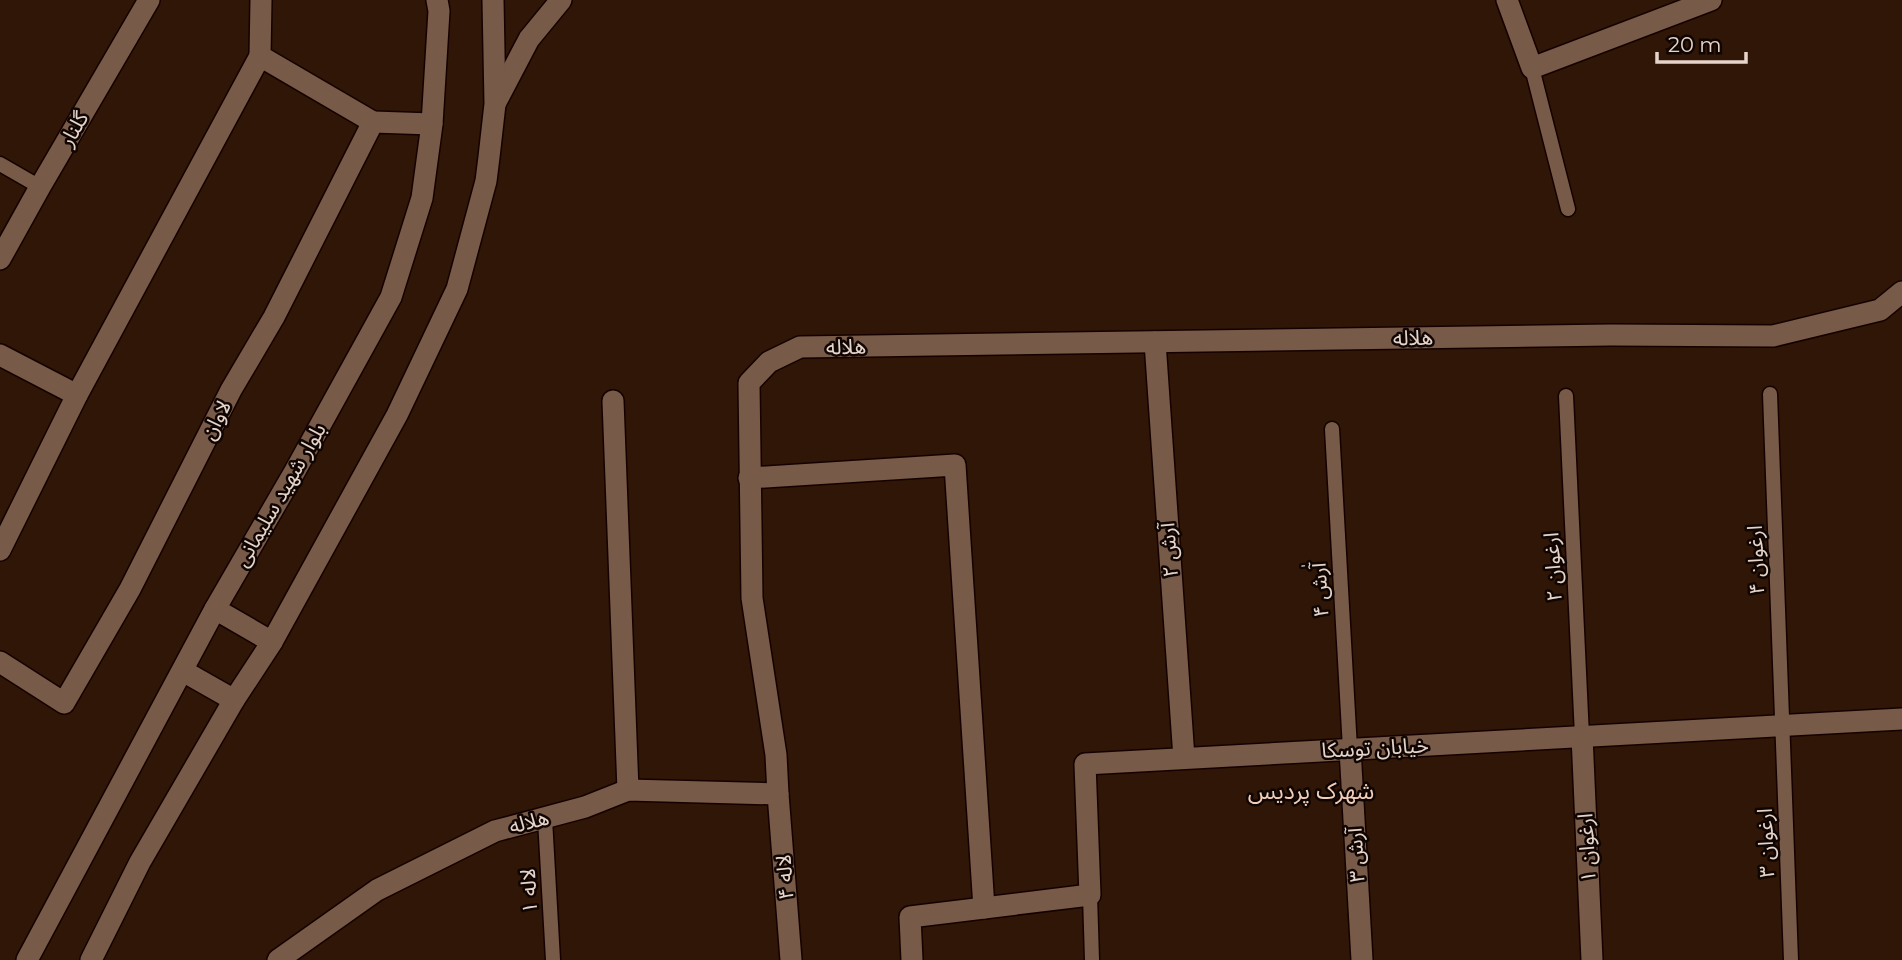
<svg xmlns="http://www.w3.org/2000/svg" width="1902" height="960" font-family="Montserrat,'Noto Sans Arabic',sans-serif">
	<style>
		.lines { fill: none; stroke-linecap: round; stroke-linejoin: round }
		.lane-casing { stroke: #150200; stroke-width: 17 }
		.street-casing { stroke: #150200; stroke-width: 24 }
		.secondary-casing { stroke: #150200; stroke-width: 24 }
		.lane { stroke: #775a48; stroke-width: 14 }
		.street { stroke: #775a48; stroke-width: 21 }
		.secondary { stroke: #775a48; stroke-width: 21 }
		.labels { text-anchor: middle; stroke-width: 5; stroke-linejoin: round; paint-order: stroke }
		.street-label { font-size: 21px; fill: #e6d4ca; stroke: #0f0502 }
		.neighbourhood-label { font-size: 23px; fill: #f1ceba; stroke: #0f0502 }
	</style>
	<rect width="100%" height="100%" fill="#2f1606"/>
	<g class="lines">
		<g class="lane-casing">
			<g id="lane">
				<polyline points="1532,68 1568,209"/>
				<polyline points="0,164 40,187"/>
				<polyline points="1770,394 1791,960"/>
				<polyline points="1566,396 1582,736"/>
				<polyline points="1332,429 1350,749"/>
				<polyline points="545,819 553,960"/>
				<polyline points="1090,895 1092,960"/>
			</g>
		</g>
		<g class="street-casing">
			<g id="street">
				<polyline points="261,0 260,56 373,122"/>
				<polyline points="1507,0 1532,68 1711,0"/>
				<polyline points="0,259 40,187 149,0"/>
				<polyline points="1155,342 1184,758"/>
				<polyline points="0,355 77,395"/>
				<polyline points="613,401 628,790"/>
				<polyline points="749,478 955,465 984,908"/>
				<polyline points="0,550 77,395 260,56"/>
				<polyline points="0,662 64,703 130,589 231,390 274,317 373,122 432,124"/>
				<polyline points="1582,736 1592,960"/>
				<polyline points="1350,749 1362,960"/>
				<polyline points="778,794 791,960"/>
				<polyline points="278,960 377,890 495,831 585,807 628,790 778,794 776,755 752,598 749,383 769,362 800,347 1611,335 1773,336 1880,310 1902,292"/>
				<polyline points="912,960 910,917 1090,895 1085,764 1902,719"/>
			</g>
		</g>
		<g class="secondary-casing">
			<g id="secondary">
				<polyline points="496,102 529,39 561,0"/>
				<polyline points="215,609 272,642"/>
				<polyline points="183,671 234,700"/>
				<polyline points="27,960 215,609 295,471 391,297 422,198 432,124 439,11 437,0"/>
				<polyline points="91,960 140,862 234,700 272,642 397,415 457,289 486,181 489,157 495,104 493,0"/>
			</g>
		</g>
		<use href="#lane" class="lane"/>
		<use href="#street" class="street"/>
		<use href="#secondary" class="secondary"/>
	</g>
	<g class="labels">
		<g class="street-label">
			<text transform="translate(74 129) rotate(-60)" y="7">گلنار</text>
			<text transform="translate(1413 338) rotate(-1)" y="7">هلاله</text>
			<text transform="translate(846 347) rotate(-1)" y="7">هلاله</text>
			<text transform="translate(216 420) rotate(-63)" y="7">لاوان</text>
			<text transform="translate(280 495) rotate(-60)" y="7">بلوار شهید سلیمانی</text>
			<text transform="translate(1169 550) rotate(-94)" y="7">آرش ۲</text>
			<text transform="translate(1756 560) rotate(-92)" y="7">ارغوان ۴</text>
			<text transform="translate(1553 567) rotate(-93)" y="7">ارغوان ۲</text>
			<text transform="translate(1320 590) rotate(-93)" y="7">آٰرش ۴</text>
			<text transform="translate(1375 748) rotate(-3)" y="7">خیابان توسکا</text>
			<text transform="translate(529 822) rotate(-14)" y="7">هلاله</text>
			<text transform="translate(1766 843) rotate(-92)" y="7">ارغوان ۳</text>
			<text transform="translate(1587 848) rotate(-93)" y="7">ارغوان ۱</text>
			<text transform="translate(1356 855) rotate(-93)" y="7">آرش ۳</text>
			<text transform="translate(785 877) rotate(-94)" y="7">لاله ۴</text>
			<text transform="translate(529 891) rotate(-93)" y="7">لاله ۱</text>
		</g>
		<g class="neighbourhood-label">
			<text x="1311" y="799">شهرک پردیس</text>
		</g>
	</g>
	<path d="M1657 52v10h89v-10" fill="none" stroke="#e6d4ca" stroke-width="3.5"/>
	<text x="1668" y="52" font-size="21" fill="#e6d4ca" stroke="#0f0502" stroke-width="5" paint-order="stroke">20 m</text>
</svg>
